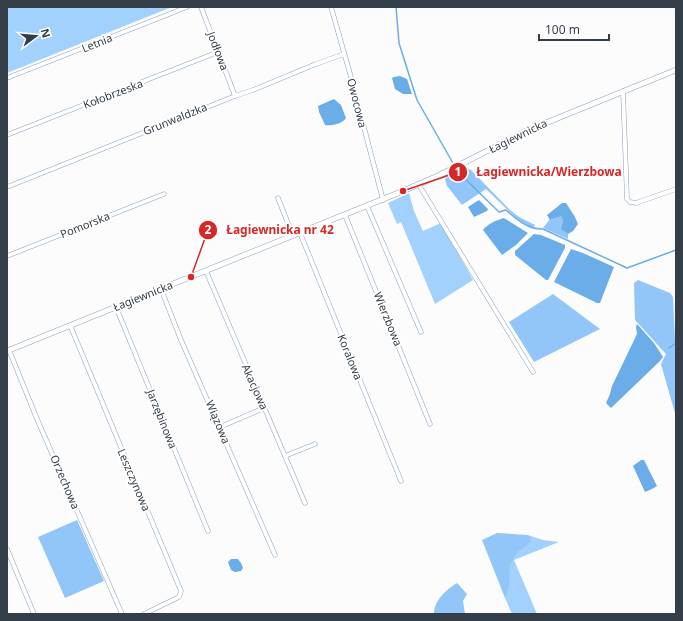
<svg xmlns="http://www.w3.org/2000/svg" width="683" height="621" font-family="'Noto Sans',sans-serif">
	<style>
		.green { fill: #a2d1fe }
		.forest { fill: #92c6f8 }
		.water { fill: #6aade9 }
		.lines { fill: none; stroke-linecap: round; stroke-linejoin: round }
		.stream { stroke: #6aade9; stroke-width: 1.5 }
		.minor-casing { stroke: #8ba3ba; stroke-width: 5 }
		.tertiary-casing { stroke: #8ba3ba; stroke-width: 6 }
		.minor { stroke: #fff; stroke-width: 4 }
		.tertiary { stroke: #fff; stroke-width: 5 }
		.labels { text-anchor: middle; stroke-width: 4; stroke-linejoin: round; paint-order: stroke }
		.street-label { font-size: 11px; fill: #343e48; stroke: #fff }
		.leader { fill: none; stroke: #d62828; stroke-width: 1.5 }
		.callout-dot { fill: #d62828; stroke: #fff; stroke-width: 1.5 }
		.mark-label { font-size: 12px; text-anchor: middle; font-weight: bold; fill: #fff }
		.callout-label { font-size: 12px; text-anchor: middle; font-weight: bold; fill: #d62828; stroke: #fff; stroke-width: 4; stroke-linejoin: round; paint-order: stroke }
	</style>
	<rect width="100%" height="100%" fill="#fcfcfc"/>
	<g class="green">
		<polygon points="7,7 172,7 7,73"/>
		<polygon points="409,193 414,211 423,231 441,223 473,280 435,304 401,222 397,224 388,203"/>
		<polygon points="528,535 543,540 559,542 514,560 537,614 512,614 505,598 510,566 518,552 530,542 532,537"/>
	</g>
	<g class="forest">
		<polygon points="466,168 471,170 510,210 519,217 535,225 533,228 517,219 486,189 462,205 447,186 445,179 458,170"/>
		<polygon points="559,216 561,216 563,221 562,229 568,234 568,239 543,228 550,219 551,220"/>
		<polygon points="638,280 670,293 673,297 675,339 676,339 676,417 661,364 666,354 635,320 634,283"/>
		<polygon points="553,294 600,329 534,362 509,322"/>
		<polygon points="77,520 104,581 65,598 38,537"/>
		<polygon points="497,533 528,535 532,537 530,543 518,552 510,566 509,587 505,598 482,540"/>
		<path d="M457 583 467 594 463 601 465 614H434C434 600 446 590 457 583Z"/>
	</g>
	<g class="water">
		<polygon points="400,76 407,79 412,94 403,94 395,89 392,78 394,77"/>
		<path d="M334 99 341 105 346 118C342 124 332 126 325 125L319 112 318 106Z"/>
		<polygon points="479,200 488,209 487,211 474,217 468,207"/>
		<polygon points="562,203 566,203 575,217 578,224 573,231 568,234 561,229 563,221 561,216 550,220 547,215"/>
		<path d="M504 218 528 233 516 245 502 255 483 230C487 224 497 220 504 218Z"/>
		<polygon points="534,234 541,235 565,245 565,248 548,280 546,280 515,255 515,251"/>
		<polygon points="571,249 583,253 614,267 600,303 597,303 554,282"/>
		<polygon points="637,324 654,343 663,357 659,362 611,408 606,403 610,394 612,386 637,334 636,327"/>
		<polygon points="641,460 644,460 657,486 652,489 645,492 633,466"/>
		<polygon points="231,559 238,559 241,563 243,568 241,571 235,572 231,570 228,562"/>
	</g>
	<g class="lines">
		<g class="stream">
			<path d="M396 7 399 43 417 100 458 172 499 212 506 210C516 219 529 230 543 229L627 268 676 250"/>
			<polyline points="669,348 676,343"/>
		</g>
		<g class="minor-casing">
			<g id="minor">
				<polyline points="201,7 235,96"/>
				<polyline points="331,7 349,70 383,200"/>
				<polyline points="7,78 187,7"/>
				<polyline points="623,91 627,199 630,202 636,203 676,189"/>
				<polyline points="7,135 218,52"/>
				<polyline points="419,185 533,372"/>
				<polyline points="7,187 235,96 253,90 316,64 344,54"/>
				<polyline points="278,198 293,236"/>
				<polyline points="367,206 421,332"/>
				<polyline points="345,215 430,424"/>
				<polyline points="300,233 401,481"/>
				<polyline points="7,256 164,194"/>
				<polyline points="206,271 305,503"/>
				<polyline points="161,289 181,340 275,555"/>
				<polyline points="116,307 208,531"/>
				<polyline points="70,325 181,591 179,597 144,614"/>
				<polyline points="9,350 37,419 122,614"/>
				<polyline points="220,427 264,408"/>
				<polyline points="285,456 315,444"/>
				<polyline points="7,549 34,614"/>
			</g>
		</g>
		<g class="tertiary-casing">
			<polyline id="tertiary" points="7,351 403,191 440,175 526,131 676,70"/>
		</g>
		<use href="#minor" class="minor"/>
		<use href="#tertiary" class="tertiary"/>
	</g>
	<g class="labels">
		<g class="street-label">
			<text transform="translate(97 43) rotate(-22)" y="4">Letnia</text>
			<text transform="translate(218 51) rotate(69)" y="4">Jodłowa</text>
			<text transform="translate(113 94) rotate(-21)" y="4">Kołobrzeska</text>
			<text transform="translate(357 103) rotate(76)" y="4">Owocowa</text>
			<text transform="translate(175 119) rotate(-22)" y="4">Grunwaldzka</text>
			<text transform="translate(518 136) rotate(-26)" y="4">Łagiewnicka</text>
			<text transform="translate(85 225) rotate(-22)" y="4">Pomorska</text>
			<text transform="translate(143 296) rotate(-22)" y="4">Łagiewnicka</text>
			<text transform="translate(388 319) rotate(68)" y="4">Wierzbowa</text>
			<text transform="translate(350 357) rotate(68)" y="4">Koralowa</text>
			<text transform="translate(255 387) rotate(66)" y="4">Akacjowa</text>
			<text transform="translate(162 419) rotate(68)" y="4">Jarzębinowa</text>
			<text transform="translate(218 422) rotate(67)" y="4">Wiązowa</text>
			<text transform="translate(134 480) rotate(67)" y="4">Leszczynowa</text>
			<text transform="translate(65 482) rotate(67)" y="4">Orzechowa</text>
		</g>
	</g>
	<path class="leader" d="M403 191L458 172M191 277L208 230"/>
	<g class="callout-dot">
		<circle cx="403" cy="191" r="4"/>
		<circle cx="191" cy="277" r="4"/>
		<circle cx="458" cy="172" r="10"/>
		<circle cx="208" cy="230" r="10"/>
	</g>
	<g class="mark-label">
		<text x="458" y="176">1</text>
		<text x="208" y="234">2</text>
	</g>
	<g class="callout-label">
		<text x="549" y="176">Łagiewnicka/Wierzbowa</text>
		<text x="280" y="234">Łagiewnicka nr 42</text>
	</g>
	<rect width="683" height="621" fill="none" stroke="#343e48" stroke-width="16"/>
	<g transform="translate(36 36) rotate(74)" stroke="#ffffff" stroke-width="3" paint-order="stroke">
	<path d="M0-3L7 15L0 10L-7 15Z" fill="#343e48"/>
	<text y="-6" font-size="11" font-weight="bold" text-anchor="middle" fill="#343e48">N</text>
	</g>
	<path d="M539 34v6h70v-6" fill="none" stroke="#343e48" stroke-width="2"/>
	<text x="545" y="34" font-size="12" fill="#343e48" stroke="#ffffff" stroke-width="3" paint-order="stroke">100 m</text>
</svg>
